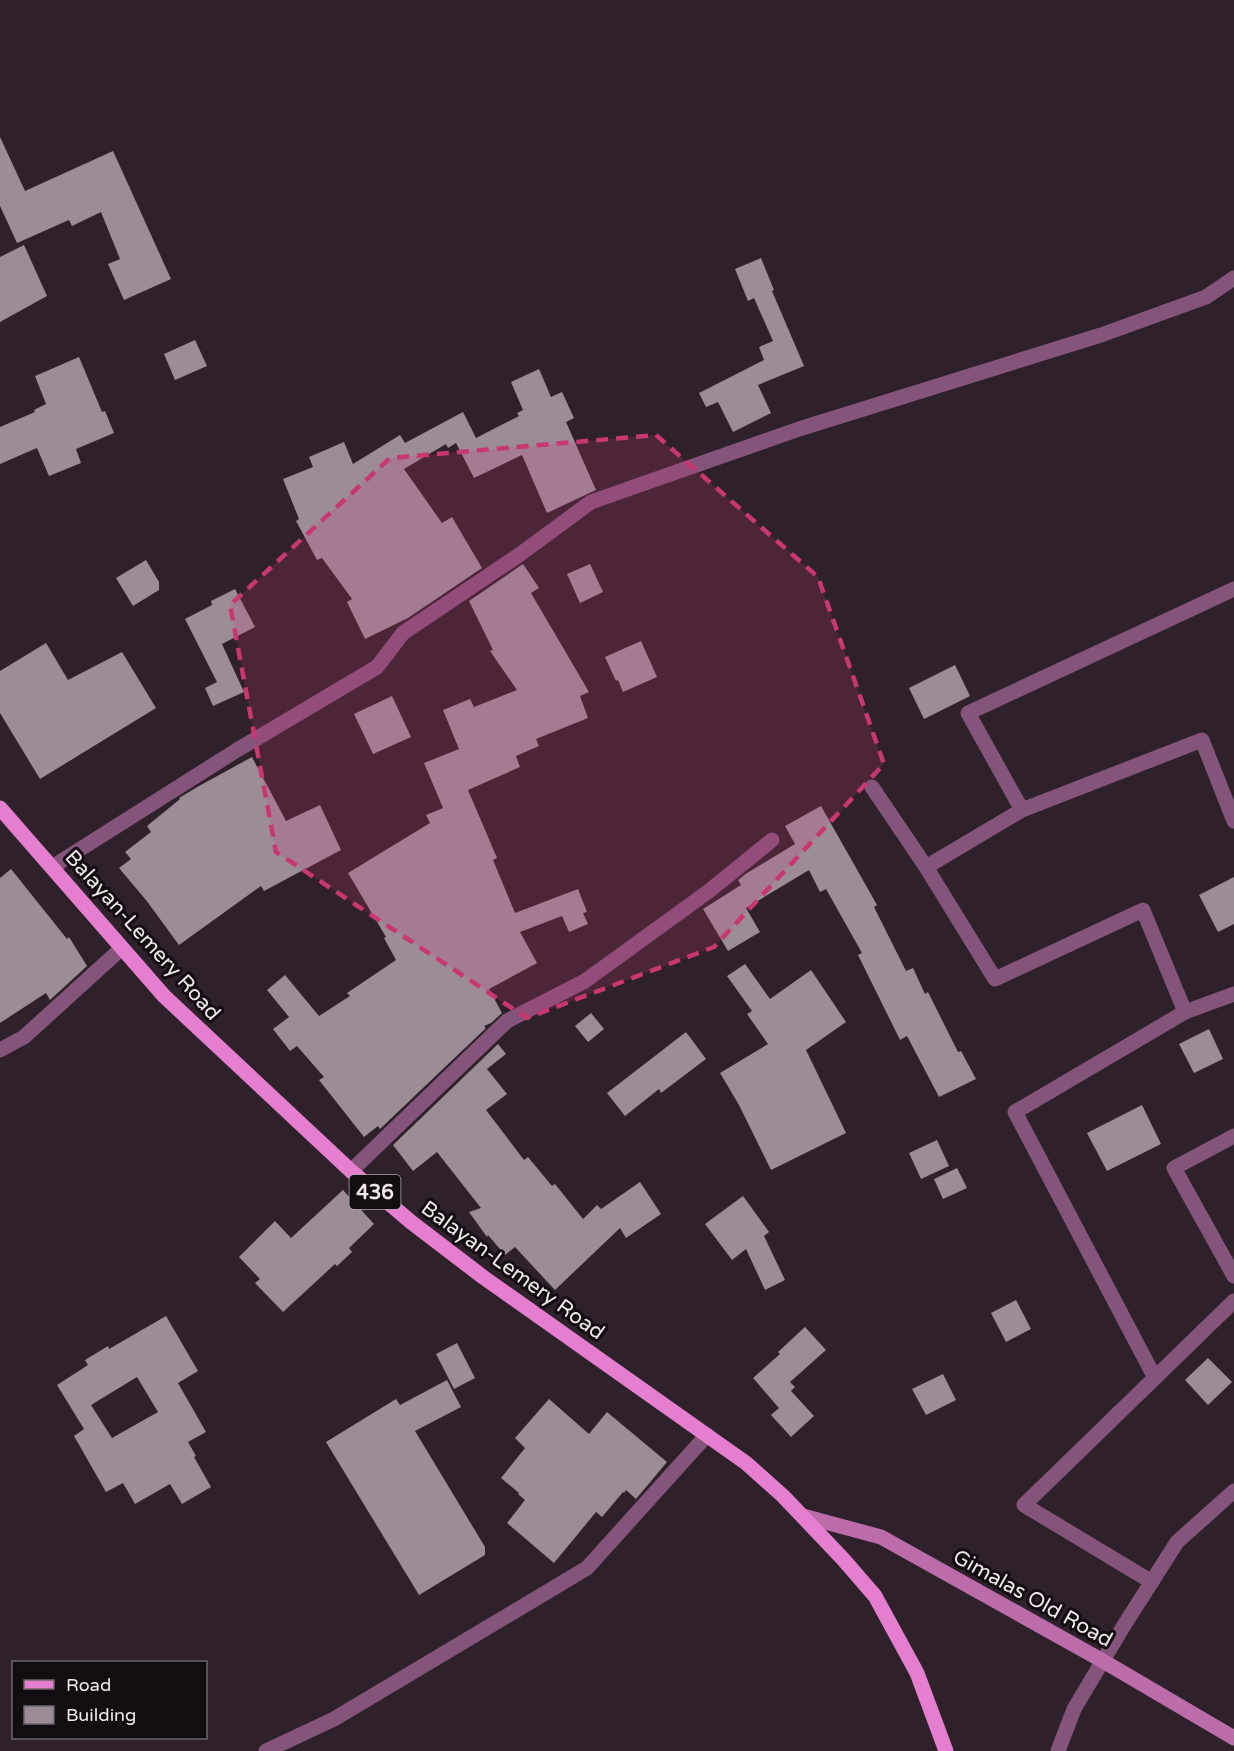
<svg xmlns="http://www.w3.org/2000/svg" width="1234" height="1751" font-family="'Varela Round',sans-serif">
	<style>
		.building { fill: #9c8c98; fill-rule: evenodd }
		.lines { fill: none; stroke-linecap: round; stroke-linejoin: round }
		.street { stroke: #85547a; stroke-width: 15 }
		.secondary { stroke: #bb6ca9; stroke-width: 15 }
		.primary { stroke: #e57ece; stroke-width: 15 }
		.marked { fill: #c93771; fill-opacity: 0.2; stroke: #c93771; stroke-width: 4.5; stroke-dasharray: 12 8; stroke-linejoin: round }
		.labels { text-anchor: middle; stroke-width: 6; stroke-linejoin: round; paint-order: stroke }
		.shield { fill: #130d11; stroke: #aea6ac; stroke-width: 1.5 }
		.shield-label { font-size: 20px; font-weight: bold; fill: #f1e8ee }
		.street-label { font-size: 21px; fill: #f1e8ee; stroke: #130d11 }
	</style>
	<rect width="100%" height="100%" fill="#2e212b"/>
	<g class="building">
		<polygon points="0,137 25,191 113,151 171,279 124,300 108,264 120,259 101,212 72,226 69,220 17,243 0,206"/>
		<polygon points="24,245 47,296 0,322 0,257"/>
		<polygon points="761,258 774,290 772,291 804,366 758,385 771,413 733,432 718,402 706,407 699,393 764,360 759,347 773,341 754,298 748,301 735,269"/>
		<polygon points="195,340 207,366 175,380 164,354"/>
		<polygon points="79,357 102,412 105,411 114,433 76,449 81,463 49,476 37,448 0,464 0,427 35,412 34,410 46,404 35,376"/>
		<polygon points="539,369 551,397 562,392 574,418 566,422 596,490 547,513 522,455 474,478 456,443 448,448 446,444 404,469 442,523 452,517 482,568 408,618 365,639 347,602 352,599 322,558 317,560 296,521 299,519 283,479 313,467 309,457 344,442 353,464 400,435 405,443 463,412 476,438 519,416 517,413 523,410 511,382"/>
		<polygon points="146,560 159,582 159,590 133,606 116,578"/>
		<polygon points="523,564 539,588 531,593 589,692 580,696 588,718 536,739 539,746 516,756 520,767 468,790 497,858 493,860 515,913 578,889 587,912 583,913 588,924 569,932 562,916 520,932 537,963 489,989 502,1013 491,1023 484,1026 486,1028 380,1129 378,1126 364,1137 319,1080 324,1077 297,1046 290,1051 273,1029 289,1017 267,990 285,975 319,1016 350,996 347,993 396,960 384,938 386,937 348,873 430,823 426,815 443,808 424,763 459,749 443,710 470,699 474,707 517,690 490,651 493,650 469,601"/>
		<polygon points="590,564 603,592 580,603 567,574"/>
		<polygon points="235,589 255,627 222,644 244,692 213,706 205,688 217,682 185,619 212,605 211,601"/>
		<polygon points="641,641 657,677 623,692 618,680 616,681 605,657"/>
		<polygon points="46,643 68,680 122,652 156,708 40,779 0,713 0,671"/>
		<polygon points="955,665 970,696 924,719 909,688"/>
		<polygon points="392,696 411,737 373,754 354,714"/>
		<polygon points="252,757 286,821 320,805 341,850 264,891 261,886 179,945 146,900 119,868 131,859 125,852 151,832 147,826 180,799 179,798 199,786"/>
		<polygon points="821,806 877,905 874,907 906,971 913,968 925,994 928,992 958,1052 961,1051 976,1079 939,1097 907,1036 900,1040 858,955 862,953 826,889 820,892 809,870 746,908 760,932 728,951 703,909 741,885 738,880 747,873 795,844 785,826"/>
		<polygon points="11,869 67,939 69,937 87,966 50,1000 46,993 0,1023 0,878"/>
		<polygon points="1234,877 1234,924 1218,932 1199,895"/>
		<polygon points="745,964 770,999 811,970 846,1022 806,1050 846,1133 771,1170 739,1105 720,1073 768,1044 747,1014 752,1011 727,976"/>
		<polygon points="591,1013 604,1029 588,1042 575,1026"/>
		<polygon points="1209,1029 1223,1059 1194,1073 1179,1044"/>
		<polygon points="686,1032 706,1059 661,1093 659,1089 625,1116 607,1093"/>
		<polygon points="498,1044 506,1054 487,1069 507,1094 486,1110 524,1160 528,1157 552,1186 555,1184 583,1219 597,1205 601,1209 640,1182 661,1214 626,1238 620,1228 555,1290 515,1247 505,1255 488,1235 487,1237 469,1212 481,1208 437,1152 413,1171 393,1145"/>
		<polygon points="1142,1105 1161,1144 1107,1171 1087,1133"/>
		<polygon points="937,1140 949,1166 921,1179 909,1153"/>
		<polygon points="957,1168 967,1188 943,1199 934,1179"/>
		<polygon points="343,1190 374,1224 349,1248 352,1252 337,1266 335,1264 283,1312 255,1283 260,1279 239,1257 275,1221 291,1238"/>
		<polygon points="743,1196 769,1232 764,1236 785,1280 765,1290 746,1249 732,1260 705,1224"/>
		<polygon points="1016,1300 1031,1329 1006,1342 991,1313"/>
		<path d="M166 1316 198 1371 178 1383 206 1432 188 1442 196 1456 194 1457 211 1487 182 1504 170 1484 135 1504 123 1483 106 1492 74 1436 84 1429 57 1385 88 1365 85 1360 108 1346 109 1349ZM137 1377 158 1412 112 1438 91 1405Z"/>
		<polygon points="805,1327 826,1350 790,1382 795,1387 791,1391 814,1416 791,1437 771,1415 779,1408 753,1378 780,1354 778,1352"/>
		<polygon points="457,1343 475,1378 454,1389 436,1354"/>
		<polygon points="1208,1358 1232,1382 1208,1405 1185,1380"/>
		<polygon points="943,1374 956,1400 926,1415 912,1389"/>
		<polygon points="447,1380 461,1407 415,1431 485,1547 485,1555 419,1595 326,1442 396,1399 400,1405"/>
		<polygon points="549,1399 589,1434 607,1412 667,1462 636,1499 626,1490 624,1493 623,1492 602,1517 596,1512 554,1563 507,1523 525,1500 518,1494 519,1493 501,1478 525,1448 515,1438"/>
	</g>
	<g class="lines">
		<g class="street">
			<polyline points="872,787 926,867 995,979 1143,910 1185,1012"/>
			<polyline points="1022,810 968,713 1234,589"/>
			<polyline points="52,867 237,750 377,667 403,633 519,555 591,502 799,429 1101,335 1206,297 1234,278"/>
			<polyline points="926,867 1022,810 1202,740 1234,821"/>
			<polyline points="0,1050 24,1037 122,948"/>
			<polyline points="1234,1136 1174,1168 1234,1276"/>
			<polyline points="351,1171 507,1021 585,981 709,891 772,840"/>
			<polyline points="1155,1378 1015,1112 1185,1012 1234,994"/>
			<polyline points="1152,1582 1024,1505 1234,1301"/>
			<polyline points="266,1751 334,1719 587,1568 707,1435"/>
			<polyline points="1058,1751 1074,1709 1123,1627 1177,1542 1234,1491"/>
		</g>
		<polyline class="secondary" points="803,1516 881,1537 1103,1661 1234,1738"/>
		<polyline class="primary" points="0,808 164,996 351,1171 411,1222 483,1277 746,1463 783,1496 843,1559 875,1596 917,1673 946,1751"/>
	</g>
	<path class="marked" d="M656 435 818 577 884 764 714 947 527 1018 276 852 230 605 390 458Z"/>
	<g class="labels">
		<rect class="shield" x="349.5" y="1175" width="51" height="34" rx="4.5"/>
		<g class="shield-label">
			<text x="375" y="1199">436</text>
		</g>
		<g class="street-label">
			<text transform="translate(143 935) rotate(48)" y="7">Balayan-Lemery Road</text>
			<text transform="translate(513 1270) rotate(36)" y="7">Balayan-Lemery Road</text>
			<text transform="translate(1033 1598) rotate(29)" y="7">Gimalas Old Road</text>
		</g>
	</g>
	<rect x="12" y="1661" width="195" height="78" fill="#130d11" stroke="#6c6569" stroke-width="1.5"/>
	<rect x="24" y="1680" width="30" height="9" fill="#e57ece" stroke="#6c6569" stroke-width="1.5"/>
	<text x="66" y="1691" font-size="18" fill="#f1e8ee">Road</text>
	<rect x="24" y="1706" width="30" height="18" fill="#9c8c98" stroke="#6c6569" stroke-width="1.5"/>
	<text x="66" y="1721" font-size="18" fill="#f1e8ee">Building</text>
</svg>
